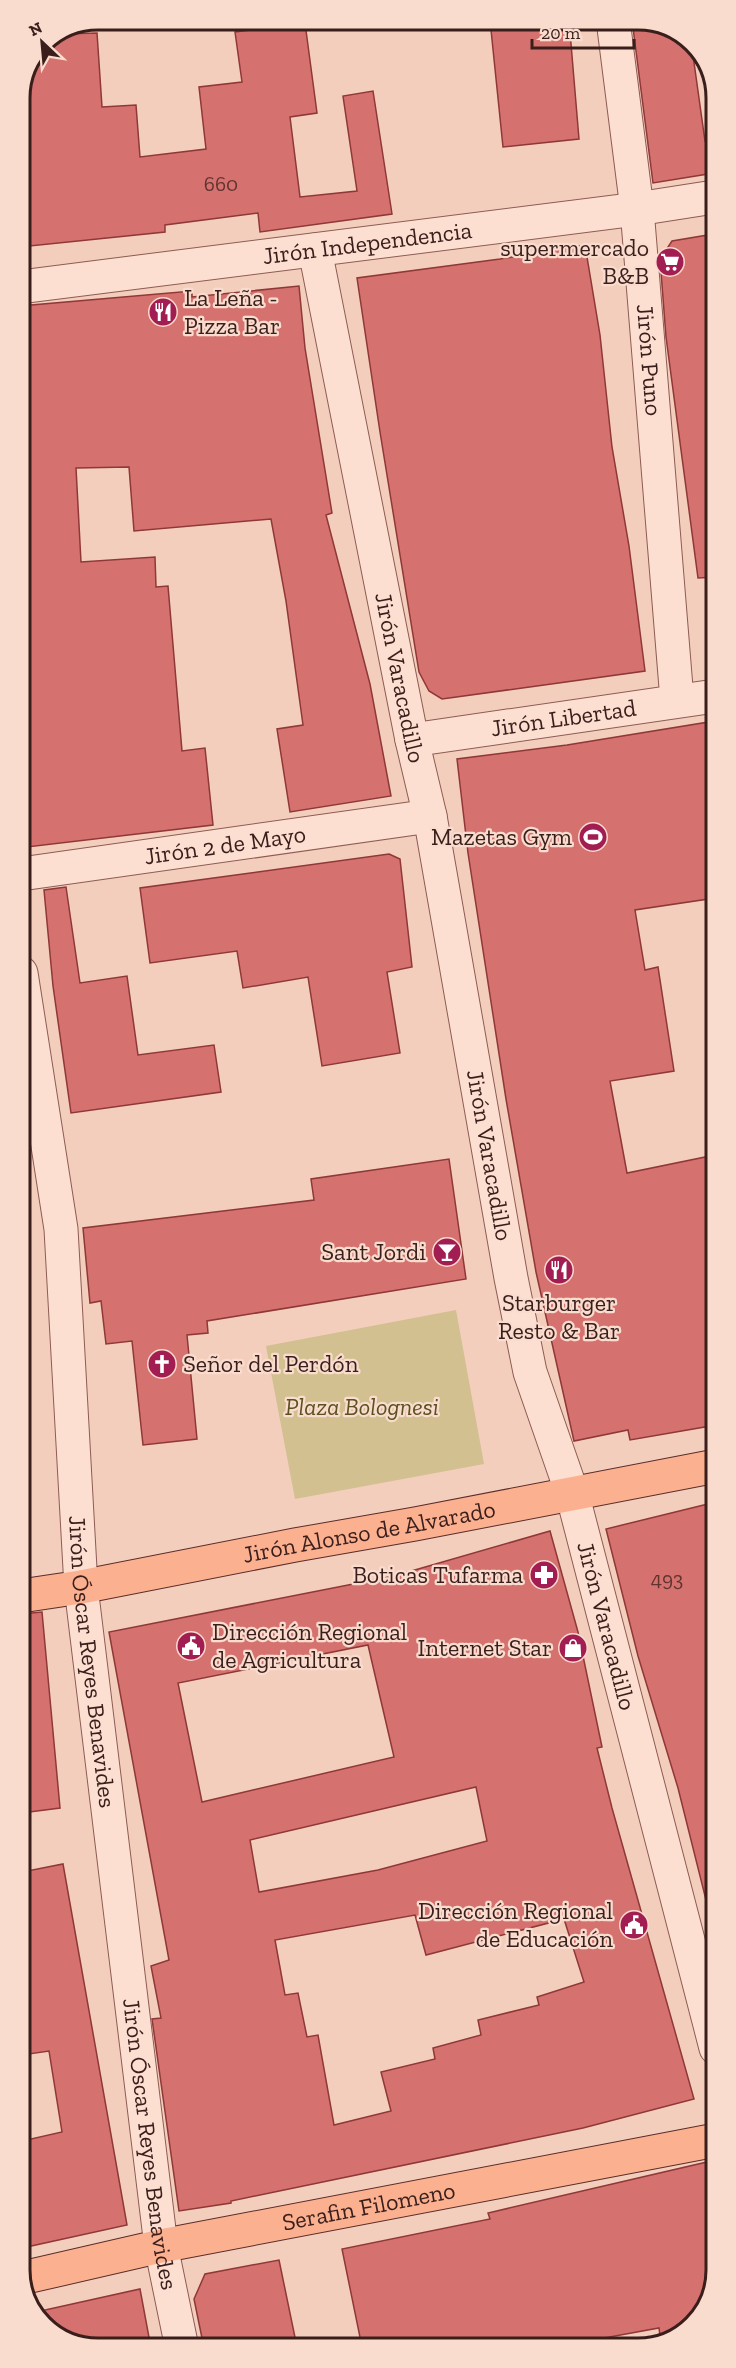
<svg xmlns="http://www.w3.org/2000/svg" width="736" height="2368" font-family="'Zilla Slab',serif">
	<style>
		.green { fill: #d2c090 }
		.building { fill: #d5726f; stroke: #8f3837; stroke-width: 1.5; fill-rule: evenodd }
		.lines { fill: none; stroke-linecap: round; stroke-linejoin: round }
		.minor-casing { stroke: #8d5c54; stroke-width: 35 }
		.major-casing { stroke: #5a2d29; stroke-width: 35 }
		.minor { stroke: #fddfd1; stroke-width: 33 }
		.major { stroke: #fbb090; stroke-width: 33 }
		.labels { text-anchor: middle; stroke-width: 4.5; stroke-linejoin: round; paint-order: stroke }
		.number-label { font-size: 21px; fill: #613330 }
		.street-label { font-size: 24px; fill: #3a1e1b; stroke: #f9dcce }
		.poi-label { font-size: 24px; fill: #3a1e1b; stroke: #f9dcce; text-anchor: end }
		.park-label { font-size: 24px; font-style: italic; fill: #59511f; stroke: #f9dcce }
		.rim { fill: none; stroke: #3a1e1b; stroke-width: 3 }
	</style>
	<rect width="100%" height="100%" fill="#f3cebd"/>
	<polygon class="green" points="456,1310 484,1464 295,1499 266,1346"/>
	<g class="building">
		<polygon points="490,20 569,20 579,139 503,147"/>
		<polygon points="632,20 644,20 691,41 705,141 714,139 714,173 653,183"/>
		<polygon points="305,23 317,113 290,117 300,197 357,191 343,96 373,91 392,214 260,232 258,213 165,225 165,232 20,247 20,93 43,42 63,34 97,33 102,107 136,105 140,157 206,149 199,87 242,82 235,32"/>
		<polygon points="714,234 715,577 698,578 666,337 660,259 672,241"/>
		<polygon points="585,245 600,335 612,447 629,546 645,671 442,699 429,691 419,672 380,432 357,278 500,259"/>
		<polygon points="299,286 305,348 332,513 326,515 370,684 391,796 290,812 277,729 303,725 286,601 271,519 134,531 129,467 76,468 81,562 155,557 156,587 168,586 182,751 205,748 213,825 27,847 20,774 20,306 192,291 192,297"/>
		<polygon points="715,721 715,898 635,910 645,970 658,967 674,1071 610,1081 627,1173 715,1155 716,1425 630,1440 628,1430 574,1441 536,1272 506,1099 468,853 457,759 567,745"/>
		<polygon points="389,854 400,859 412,967 387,972 400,1053 322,1066 308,977 243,988 237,951 150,963 140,888"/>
		<polygon points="66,887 80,983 127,976 138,1055 214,1045 221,1092 71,1113 53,986 44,890"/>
		<polygon points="449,1159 466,1279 207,1321 208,1333 187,1335 197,1439 143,1445 132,1341 106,1344 101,1301 90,1303 83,1228 314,1200 311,1179"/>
		<polygon points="716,1502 716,1899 706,1900 678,1788 638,1656 606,1529"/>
		<path d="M550 1531 578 1632 602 1747 597 1748 612 1808 694 2099 583 2128 231 2201V2203L179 2211 152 2019 161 2018 151 1966 169 1960 109 1632 394 1576ZM368 1645 394 1757 202 1802 178 1683ZM476 1787 487 1841 378 1870 259 1892 250 1840ZM415 1915 426 1955 564 1919 584 1982 537 1997 539 2005 478 2020 481 2035 433 2048 435 2059 381 2072 391 2111 334 2125 318 2035 307 2037 298 1993 285 1995 275 1940Z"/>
		<polygon points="42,1612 60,1808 22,1813 21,1614"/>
		<polygon points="63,1864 127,2225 22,2248 22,2141 62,2132 49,2051 22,2055 22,1872"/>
		<polygon points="707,2162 716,2237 716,2271 700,2318 661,2344 659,2328 582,2342 583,2346 362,2347 342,2249 490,2219 488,2213"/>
		<polygon points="279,2260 297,2347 204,2348 194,2299 205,2274"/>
		<polygon points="140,2289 151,2348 92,2348 46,2329 36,2312"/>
	</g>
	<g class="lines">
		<g class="minor-casing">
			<g id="minor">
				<path id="s1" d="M613 20 637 209 677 700"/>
				<path id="s2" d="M315 250 412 740 430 816 511 1278 530 1372 572 1493 716 2048"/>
				<path id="s3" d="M20 287 637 209 714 197"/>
				<path id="s4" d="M412 740 715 696"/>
				<path id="s5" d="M21 874 430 816"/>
				<path id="s6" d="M21 973 61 1229 81 1587 161 2246 182 2348"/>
			</g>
		</g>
		<g class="major-casing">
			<g id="major">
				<path id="s7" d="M21 1596 81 1587 295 1545 415 1524 716 1466"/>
				<path id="s8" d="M22 2278 161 2246 716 2140"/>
			</g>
		</g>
		<use href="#minor" class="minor"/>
		<use href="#major" class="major"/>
	</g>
	<defs>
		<g id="supermarket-disc" transform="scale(1.5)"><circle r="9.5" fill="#a21d52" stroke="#f9dcce"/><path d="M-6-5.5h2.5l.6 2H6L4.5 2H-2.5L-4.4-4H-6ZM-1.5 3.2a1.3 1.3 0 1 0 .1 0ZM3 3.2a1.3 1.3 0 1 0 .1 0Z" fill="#fff"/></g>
		<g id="restaurant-disc" transform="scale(1.5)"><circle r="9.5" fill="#a21d52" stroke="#f9dcce"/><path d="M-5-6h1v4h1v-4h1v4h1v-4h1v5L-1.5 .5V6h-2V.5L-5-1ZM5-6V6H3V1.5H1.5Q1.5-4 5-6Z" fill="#fff"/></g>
		<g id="stadium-disc" transform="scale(1.5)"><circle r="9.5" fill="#a21d52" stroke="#f9dcce"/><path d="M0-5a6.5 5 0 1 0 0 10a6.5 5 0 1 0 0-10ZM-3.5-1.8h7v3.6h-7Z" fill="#fff"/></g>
		<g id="bar-disc" transform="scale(1.5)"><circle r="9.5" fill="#a21d52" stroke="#f9dcce"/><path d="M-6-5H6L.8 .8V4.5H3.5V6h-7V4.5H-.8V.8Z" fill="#fff"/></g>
		<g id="church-disc" transform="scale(1.5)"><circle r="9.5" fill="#a21d52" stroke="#f9dcce"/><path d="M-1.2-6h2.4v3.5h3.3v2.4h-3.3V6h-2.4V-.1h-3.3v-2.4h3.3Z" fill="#fff"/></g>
		<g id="pharmacy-disc" transform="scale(1.5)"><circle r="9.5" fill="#a21d52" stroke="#f9dcce"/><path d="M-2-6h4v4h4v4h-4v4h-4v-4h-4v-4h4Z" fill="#fff"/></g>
		<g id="civic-disc" transform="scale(1.5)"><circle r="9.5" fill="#a21d52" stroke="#f9dcce"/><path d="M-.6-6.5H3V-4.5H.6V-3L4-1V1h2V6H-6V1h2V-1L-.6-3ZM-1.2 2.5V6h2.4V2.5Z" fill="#fff"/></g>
		<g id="shop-disc" transform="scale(1.5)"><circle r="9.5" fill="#a21d52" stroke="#f9dcce"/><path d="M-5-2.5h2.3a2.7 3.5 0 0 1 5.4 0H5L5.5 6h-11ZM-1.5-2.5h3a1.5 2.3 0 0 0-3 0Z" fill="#fff"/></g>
	</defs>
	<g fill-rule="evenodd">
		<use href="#supermarket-disc" x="670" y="262"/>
		<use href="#restaurant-disc" x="163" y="312"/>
		<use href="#stadium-disc" x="593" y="837"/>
		<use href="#bar-disc" x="447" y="1252"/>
		<use href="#restaurant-disc" x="559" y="1270"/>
		<use href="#church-disc" x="162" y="1364"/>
		<use href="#pharmacy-disc" x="544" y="1575"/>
		<use href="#civic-disc" x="191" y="1646"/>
		<use href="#shop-disc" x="573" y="1648"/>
		<use href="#civic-disc" x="634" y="1925"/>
	</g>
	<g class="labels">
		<g class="number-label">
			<text x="221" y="191">660</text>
			<text x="667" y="1586">493</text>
		</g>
		<g class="street-label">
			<text dy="8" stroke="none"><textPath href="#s3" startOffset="350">Jirón Independencia</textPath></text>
			<text dy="8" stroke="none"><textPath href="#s1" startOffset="342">Jirón Puno</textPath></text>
			<text dy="8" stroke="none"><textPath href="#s2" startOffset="436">Jirón Varacadillo</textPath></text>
			<text dy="8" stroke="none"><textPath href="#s4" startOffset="153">Jirón Libertad</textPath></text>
			<text dy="8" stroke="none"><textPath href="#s5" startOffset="206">Jirón 2 de Mayo</textPath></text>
			<text dy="8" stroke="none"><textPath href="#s2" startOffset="922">Jirón Varacadillo</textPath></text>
			<text dy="8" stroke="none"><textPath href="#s7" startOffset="354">Jirón Alonso de Alvarado</textPath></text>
			<text dy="8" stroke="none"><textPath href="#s2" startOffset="1408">Jirón Varacadillo</textPath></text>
			<text dy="8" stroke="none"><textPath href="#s6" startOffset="693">Jirón Óscar Reyes Benavides</textPath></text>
			<text dy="8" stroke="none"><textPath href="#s6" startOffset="1179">Jirón Óscar Reyes Benavides</textPath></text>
			<text dy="8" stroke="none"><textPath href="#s8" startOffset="354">Serafin Filomeno</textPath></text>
		</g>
		<g class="poi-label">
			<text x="649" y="256">supermercado<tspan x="649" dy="28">B&amp;B</tspan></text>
			<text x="184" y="306" text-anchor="start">La Leña -<tspan x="184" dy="28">Pizza Bar</tspan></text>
			<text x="572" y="845">Mazetas Gym</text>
			<text x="426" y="1260">Sant Jordi</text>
			<text x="559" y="1311" text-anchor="middle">Starburger<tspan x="559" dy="28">Resto &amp; Bar</tspan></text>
			<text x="183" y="1372" text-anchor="start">Señor del Perdón</text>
			<text x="523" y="1583">Boticas Tufarma</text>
			<text x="212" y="1640" text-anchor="start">Dirección Regional<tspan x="212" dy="28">de Agricultura</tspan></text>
			<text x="552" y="1656">Internet Star</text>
			<text x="613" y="1919">Dirección Regional<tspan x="613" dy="28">de Educación</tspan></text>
		</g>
		<g class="park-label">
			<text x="362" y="1415">Plaza Bolognesi</text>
		</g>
	</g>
	<path d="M0 0H736V2368H0ZM98 30H638A68 68 0 0 1 706 98V2270A68 68 0 0 1 638 2338H98A68 68 0 0 1 30 2270V98A68 68 0 0 1 98 30Z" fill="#f9dcce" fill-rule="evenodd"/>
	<path class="rim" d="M98 30H638A68 68 0 0 1 706 98V2270A68 68 0 0 1 638 2338H98A68 68 0 0 1 30 2270V98A68 68 0 0 1 98 30Z"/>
	<g transform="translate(42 42) rotate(334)" stroke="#f9dcce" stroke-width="4.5" paint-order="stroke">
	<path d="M0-4.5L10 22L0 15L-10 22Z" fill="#3a1e1b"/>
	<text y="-9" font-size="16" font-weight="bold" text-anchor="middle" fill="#3a1e1b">N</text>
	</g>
	<path d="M532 39v9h102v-9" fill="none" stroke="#3a1e1b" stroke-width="3"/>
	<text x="541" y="39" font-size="18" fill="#3a1e1b" stroke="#f9dcce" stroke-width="4.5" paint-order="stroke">20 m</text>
</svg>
